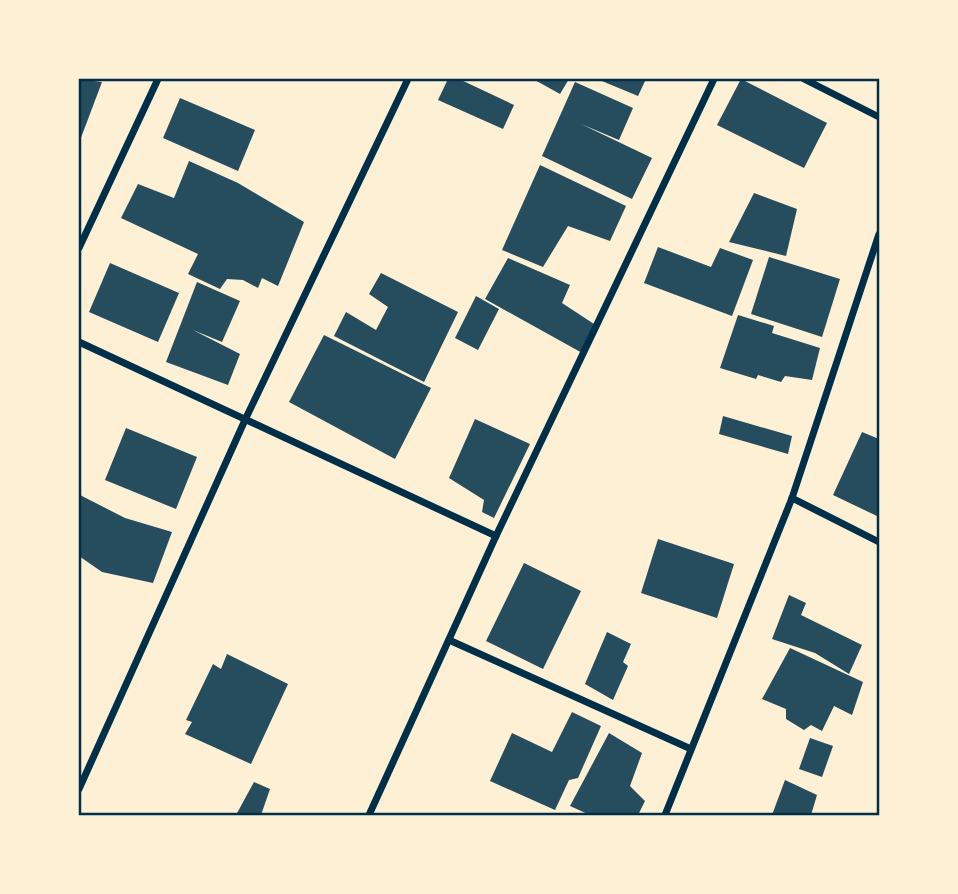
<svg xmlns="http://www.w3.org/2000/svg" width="958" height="894" font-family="'PT Sans',sans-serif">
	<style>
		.building { fill: #264d5e }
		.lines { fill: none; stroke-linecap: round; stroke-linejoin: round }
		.minor { stroke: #003049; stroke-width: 7 }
		.neatline { fill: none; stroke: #003049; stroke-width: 2.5 }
	</style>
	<rect width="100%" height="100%" fill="#fdf0d5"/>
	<g class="building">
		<polygon points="79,79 102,82 79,143"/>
		<polygon points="448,79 459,79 514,105 503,129 438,100"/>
		<polygon points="533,79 569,79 560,94"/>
		<polygon points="597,79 646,79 638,96"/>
		<polygon points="741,79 827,123 804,168 717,125"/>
		<polygon points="575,82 633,108 619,140 581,124 652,158 632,199 542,156"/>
		<polygon points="180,98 255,130 238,171 163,138"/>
		<polygon points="189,161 238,183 304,222 278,286 262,278 258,288 243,280 227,279 220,289 188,274 198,254 121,218 138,184 174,198"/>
		<polygon points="540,165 626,206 610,241 568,226 543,267 502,250"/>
		<polygon points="754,193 797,209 786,256 729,242"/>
		<polygon points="658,247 711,267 720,248 753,260 732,316 644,283"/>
		<polygon points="769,257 840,279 822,337 751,314"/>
		<polygon points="508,258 570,285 562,303 594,324 584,354 485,299"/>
		<polygon points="110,263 179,293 158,342 89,312"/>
		<polygon points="381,273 458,312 424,382 334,336 346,312 376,330 388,307 369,294"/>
		<polygon points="197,282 240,301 222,342 193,330 240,354 228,385 166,362"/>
		<polygon points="476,296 499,309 478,350 455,338"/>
		<polygon points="738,315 774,326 772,333 820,348 812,380 785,376 781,382 758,375 756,379 720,368"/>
		<polygon points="324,335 431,388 395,459 289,402"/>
		<polygon points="723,416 792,436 788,454 719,434"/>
		<polygon points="475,419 530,444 494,518 482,512 484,500 449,478"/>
		<polygon points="126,428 197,457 176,509 105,480"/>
		<polygon points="862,432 879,439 879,517 833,495"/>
		<polygon points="80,495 125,518 172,532 153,583 102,572 79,556"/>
		<polygon points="658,539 734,564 717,618 641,593"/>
		<polygon points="524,563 581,591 543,669 486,641"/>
		<polygon points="789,595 806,603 801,615 862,645 849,674 815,653 772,639"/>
		<polygon points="607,632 631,644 623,662 628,666 613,700 585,684"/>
		<polygon points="790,648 863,682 852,715 834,706 822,731 811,725 804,730 786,719 786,709 762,699"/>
		<polygon points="227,654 288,684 251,764 185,734 192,722 186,720 213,664 221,669"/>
		<polygon points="572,712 601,726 578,778 569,780 555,810 490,781 512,733 552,752"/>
		<polygon points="609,733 642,753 630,786 645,801 638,815 590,815 570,806"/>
		<polygon points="810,738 833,746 822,777 799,769"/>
		<polygon points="785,780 817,795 811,815 772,815"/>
		<polygon points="254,782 270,789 261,815 236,815"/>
	</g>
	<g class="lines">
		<g class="minor">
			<polyline points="804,79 879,117"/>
			<polyline points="79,248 158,79"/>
			<polyline points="79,342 496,536"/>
			<polyline points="792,498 879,542"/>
			<polyline points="449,640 691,749"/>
			<polyline points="79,789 245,420 408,79"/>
			<polyline points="369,815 496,536 714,79"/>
			<polyline points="665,815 792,498 879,234"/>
		</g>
	</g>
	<rect width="958" height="894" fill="none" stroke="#fdf0d5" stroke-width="161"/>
	<rect x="80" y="80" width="798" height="734" class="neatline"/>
</svg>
